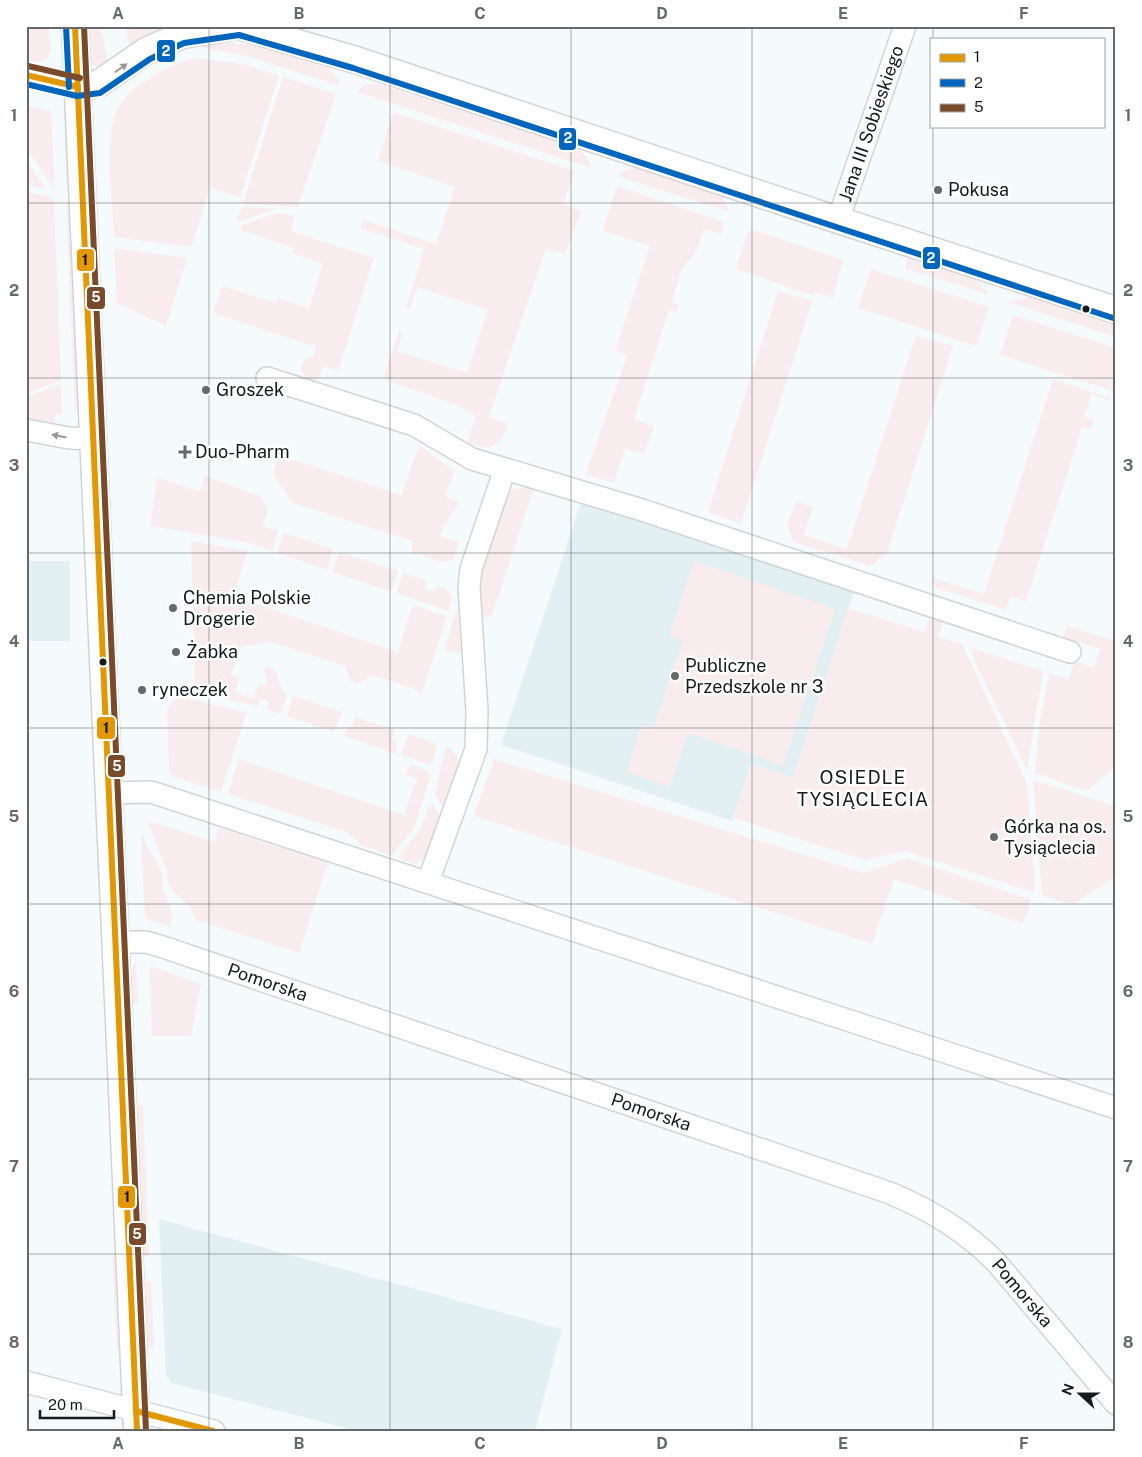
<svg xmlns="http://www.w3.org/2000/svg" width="1142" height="1457" font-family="'Public Sans',sans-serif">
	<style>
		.built { fill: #e3f0f3 }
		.green { fill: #f9ecef }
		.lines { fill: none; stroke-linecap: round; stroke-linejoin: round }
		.minor-casing { stroke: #d0d4d6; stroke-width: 24 }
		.tertiary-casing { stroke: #d0d4d6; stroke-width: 29 }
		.minor { stroke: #fefeff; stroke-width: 21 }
		.tertiary { stroke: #fefeff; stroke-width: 26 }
		.bus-1-casing { stroke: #fff; stroke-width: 10 }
		.bus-2-casing { stroke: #fff; stroke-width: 10 }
		.bus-3-casing { stroke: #fff; stroke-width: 10 }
		.bus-1 { stroke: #e19803; stroke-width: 6 }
		.bus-2 { stroke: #0065bd; stroke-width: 6 }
		.bus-3 { stroke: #7a4b2a; stroke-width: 6 }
		.oneway { fill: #969798 }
		.grid { fill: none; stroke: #65696a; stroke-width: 1; stroke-opacity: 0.55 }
		.poi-dot { fill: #65696a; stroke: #fff; stroke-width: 2 }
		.bus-dot { fill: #171a1b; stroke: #fff; stroke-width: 2 }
		.labels { text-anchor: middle; stroke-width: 5; stroke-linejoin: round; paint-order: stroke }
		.street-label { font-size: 18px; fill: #171a1b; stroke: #fff }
		.poi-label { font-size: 18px; fill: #171a1b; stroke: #fff; text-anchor: start }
		.neighbourhood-label { font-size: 19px; letter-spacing: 1px; fill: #171a1b; stroke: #fff }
		.line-badge { stroke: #fff; stroke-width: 2 }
		.badge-label { font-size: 14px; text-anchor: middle; font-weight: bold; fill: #fff }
		.pale-badge-label { font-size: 14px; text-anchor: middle; font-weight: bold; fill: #111 }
		.neatline { fill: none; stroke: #65696a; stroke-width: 2 }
		.grid-label { font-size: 16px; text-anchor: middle; font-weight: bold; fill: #65696a }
	</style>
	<rect width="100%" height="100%" fill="#f5fbfc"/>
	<g class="built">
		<polygon points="581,502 854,592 793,778 751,764 732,821 501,745"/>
		<rect x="26" y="561" width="44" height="80"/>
		<polygon points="159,1219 562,1329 535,1431 357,1431 171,1383 166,1376"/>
	</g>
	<g class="green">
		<polygon points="26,26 49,26 50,53 47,59 39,62 28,61 30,40 26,39"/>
		<polygon points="90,26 101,26 108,63 102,67 91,66"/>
		<polygon points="125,26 172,26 130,47"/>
		<polygon points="220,42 261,45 328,67 336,76 340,86 246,56 191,45"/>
		<path d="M196 58 243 64 279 76 240 197 210 188 191 247 114 237C113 206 104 136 117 110 126 93 140 83 157 74 170 67 181 61 196 58Z"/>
		<polygon points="283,77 336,94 298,207 243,204"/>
		<polygon points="376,83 579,149 588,159 591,168 357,92 364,85"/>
		<polygon points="64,102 67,110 70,186 66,184"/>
		<polygon points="26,105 51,111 55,190 26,148"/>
		<polygon points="393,112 575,171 563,204 581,211 565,254 546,248 489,417 508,424 501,441 488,448 467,443 476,416 457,405 383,379 399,331 402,331 398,351 467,373 488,310 417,287 410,308 406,308 424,249 360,228 364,220 436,244 455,187 378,161"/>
		<polygon points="26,160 46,189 26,185"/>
		<polygon points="637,168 722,195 729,212 617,176 626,170"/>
		<polygon points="617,186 724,222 721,234 704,229 697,250 681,271 672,302 679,305 676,312 669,310 634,419 654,426 644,454 625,448 614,483 586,474 627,355 615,351 650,246 603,231"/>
		<polygon points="26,192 48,196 54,200 61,380 26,394"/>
		<polygon points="66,201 71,201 79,403 75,413"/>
		<polygon points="242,207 276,209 236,223"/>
		<polygon points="278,213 295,215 291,231 374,258 338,371 323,366 318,380 314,382 307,380 301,369 304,360 314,355 316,347 213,313 222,286 276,303 278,298 309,308 323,264 292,253 294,248 240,230 242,225"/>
		<polygon points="755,230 843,260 833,298 816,292 814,296 736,269 748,232"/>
		<polygon points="114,248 187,258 166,326 117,303"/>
		<polygon points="907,256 975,278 990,295 906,269"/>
		<polygon points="871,269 989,307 976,346 858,308"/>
		<polygon points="778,291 812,301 741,524 708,512"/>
		<polygon points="1032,297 1113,323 1116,326 1116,337 1007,302"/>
		<polygon points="1013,315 1116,348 1116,381 1113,391 1000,355"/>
		<polygon points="916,336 953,346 887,553 870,566 794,542 787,527 796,501 813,507 804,535 847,549"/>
		<polygon points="1053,379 1110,398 1109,400 1092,394 1084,417 1094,420 1091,430 1082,427 1026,601 1011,597 1006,610 937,588 932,584 931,577 984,594"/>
		<polygon points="61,384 62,414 55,415 55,425 26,418 26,397"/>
		<polygon points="419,445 454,471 445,497 458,501 455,511 452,511 447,524 444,523 440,536 459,542 453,560 440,562 412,552 412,541 293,503 273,475 279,455 402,495"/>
		<path d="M205 476 260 496 268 510 263 526 278 531 272 551 250 543 151 526C151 509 156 495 157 477L200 492Z"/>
		<polygon points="527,485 570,497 569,501 533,490 492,615 484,618 479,612 483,564 504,499 510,491"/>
		<polygon points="284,533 333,549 327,570 277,553"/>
		<polygon points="191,541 248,551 233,596 398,652 413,605 447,617 421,695 415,689 372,675 358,684 351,681 345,666 271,642 240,647 231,675 240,678 235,692 252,699 259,684 267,686 264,669 266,666 274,669 283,692 287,694 280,714 267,709 269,702 261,699 258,706 195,693"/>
		<polygon points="339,552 398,571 391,592 332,572"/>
		<polygon points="694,561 835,609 783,765 688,733 670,787 626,772 642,725 653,729 683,640 669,636"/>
		<polygon points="403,573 427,581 425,589 434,592 437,586 446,589 451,595 449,611 396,593"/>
		<polygon points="458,607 461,651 458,653 444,650"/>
		<polygon points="848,608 924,632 930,617 933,616 943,621 938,637 962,644 1027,784 1035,887 1033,892 905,851 865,860 733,818 751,764 793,778"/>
		<polygon points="1067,626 1116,641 1116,766 1087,791 1035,773 1039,727 1049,673 1068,679 1074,661 1094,668 1100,649 1063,637"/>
		<polygon points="971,648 1043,671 1027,770 975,662"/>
		<polygon points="176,696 247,712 221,792 169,775 167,709"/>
		<polygon points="293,696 342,712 334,732 287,716"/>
		<polygon points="355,717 395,730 392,739 397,741 396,754 344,736 347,726 352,727"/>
		<polygon points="409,734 437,744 433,762 430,765 401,755"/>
		<path d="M446 746C472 759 452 792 446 813L435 794Z"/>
		<polygon points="239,759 404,815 417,779 406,775 410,764 428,771 431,775 415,826 392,856 361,845 347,832 228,794"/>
		<polygon points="494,759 864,873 907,858 1031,900 1023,924 894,879 872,944 474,816"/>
		<polygon points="1033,780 1116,806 1116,876 1072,905 1042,895"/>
		<polygon points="430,805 434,805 443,822 426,856 415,864 398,858 421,828"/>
		<polygon points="153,822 214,842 219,828 328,862 299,953 196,920 189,906 169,887 167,872 148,823"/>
		<polygon points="141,833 162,873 163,889 172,912 171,927 145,919"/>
		<polygon points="136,962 138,1004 131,1005 130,975"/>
		<polygon points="150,966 201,984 191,1036 152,1036"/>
		<polygon points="139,1105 143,1105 149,1256 143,1257 136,1109"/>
		<polygon points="116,1254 120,1351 117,1351 112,1255"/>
		<polygon points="147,1281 151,1281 154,1347 147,1350 144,1284"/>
	</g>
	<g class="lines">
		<g class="minor-casing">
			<g id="minor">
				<polyline points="26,75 78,87"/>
				<path id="s1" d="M838 220 905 26"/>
				<polyline points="267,378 414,425 472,459 639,509 1070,652"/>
				<polyline points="26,430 69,438 93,439"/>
				<polyline points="108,793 151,792 1116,1108"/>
				<polyline points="428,882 476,749 477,711 469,587 471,569 505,469"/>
				<path id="s2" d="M114 942H146L160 946 890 1193C930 1210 964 1230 996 1262L1116 1404"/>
				<polyline points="26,1382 214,1431"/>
			</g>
		</g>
		<g class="tertiary-casing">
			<g id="tertiary">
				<polyline points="75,26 137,1431"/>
				<polyline points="239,26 356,60 838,220 1116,310"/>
				<polyline points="78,87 98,84 146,51 182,35 240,26"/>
			</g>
		</g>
		<use href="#minor" class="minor"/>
		<use href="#tertiary" class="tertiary"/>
		<g class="bus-1-casing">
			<g id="bus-1">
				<polyline points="75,26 137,1431"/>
				<polyline points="26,75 78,87"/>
				<polyline points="136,1411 213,1431"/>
			</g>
		</g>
		<g class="bus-2-casing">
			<g id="bus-2">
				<polyline points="66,26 69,87"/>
				<polyline points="26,84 77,96 100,93 150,59 184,43 239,35 353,68 1113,318"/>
			</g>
		</g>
		<g class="bus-3-casing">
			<g id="bus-3">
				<polyline points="84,26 146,1431"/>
				<polyline points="28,66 80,78"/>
			</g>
		</g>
		<use href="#bus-1" class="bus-1"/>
		<use href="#bus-2" class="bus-2"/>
		<use href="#bus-3" class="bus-3"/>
	</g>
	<defs><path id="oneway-solid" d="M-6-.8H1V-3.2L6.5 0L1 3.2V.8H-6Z" transform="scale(1.25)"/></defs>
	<g class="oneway">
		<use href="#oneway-solid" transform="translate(121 68) rotate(-35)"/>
		<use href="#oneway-solid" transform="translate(59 436) rotate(-169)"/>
	</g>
	<path class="grid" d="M209 26V1431M390 26V1431M571 26V1431M752 26V1431M933 26V39M933 126V1431M26 203H1116M26 378H1116M26 553H1116M26 728H1116M26 904H1116M26 1079H1116M26 1254H1116"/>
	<g class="poi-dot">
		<circle cx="938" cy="190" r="5"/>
		<circle cx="206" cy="390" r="5"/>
		<path d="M182.5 444.5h5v5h5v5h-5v5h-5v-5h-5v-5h5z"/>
		<circle cx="173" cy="608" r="5"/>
		<circle cx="176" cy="652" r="5"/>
		<circle cx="675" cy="676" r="5"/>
		<circle cx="142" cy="690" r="5"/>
		<circle cx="994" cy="837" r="5"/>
	</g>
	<g class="bus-dot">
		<circle cx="1086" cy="309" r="4.5"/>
		<circle cx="103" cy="662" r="4.5"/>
	</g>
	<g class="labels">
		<g class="street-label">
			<text dy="6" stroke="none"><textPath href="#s1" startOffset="102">Jana III Sobieskiego</textPath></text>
			<text dy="6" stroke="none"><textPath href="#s2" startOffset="160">Pomorska</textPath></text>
			<text dy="6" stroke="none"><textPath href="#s2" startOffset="565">Pomorska</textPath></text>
			<text dy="6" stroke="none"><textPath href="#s2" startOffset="985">Pomorska</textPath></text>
		</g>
		<g class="poi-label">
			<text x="948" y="196">Pokusa</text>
			<text x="216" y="396">Groszek</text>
			<text x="195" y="458">Duo-Pharm</text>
			<text x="183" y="604">Chemia Polskie<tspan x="183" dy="21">Drogerie</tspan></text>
			<text x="186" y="658">Żabka</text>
			<text x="685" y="672">Publiczne<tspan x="685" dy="21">Przedszkole nr 3</tspan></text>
			<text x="152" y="696">ryneczek</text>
			<text x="1004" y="833">Górka na os.<tspan x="1004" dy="21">Tysiąclecia</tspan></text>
		</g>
		<g class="neighbourhood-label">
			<text x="863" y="784">OSIEDLE<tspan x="863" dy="22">TYSIĄCLECIA</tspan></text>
		</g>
	</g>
	<g class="line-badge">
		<rect x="156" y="39" width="20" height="24" rx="5" fill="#0065bd"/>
		<rect x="558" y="127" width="19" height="24" rx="5" fill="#0065bd"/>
		<rect x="922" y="246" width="19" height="24" rx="5" fill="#0065bd"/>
		<rect x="76" y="248" width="19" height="24" rx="5" fill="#e19803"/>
		<rect x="86" y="286" width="20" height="24" rx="5" fill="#7a4b2a"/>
		<rect x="96" y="716" width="20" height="24" rx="5" fill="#e19803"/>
		<rect x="107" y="754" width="19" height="24" rx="5" fill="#7a4b2a"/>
		<rect x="117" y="1185" width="19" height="24" rx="5" fill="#e19803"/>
		<rect x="128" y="1222" width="19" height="24" rx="5" fill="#7a4b2a"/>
	</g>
	<g class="badge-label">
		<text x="166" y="56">2</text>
		<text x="568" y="143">2</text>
		<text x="931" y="263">2</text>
		<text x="96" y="302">5</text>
		<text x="117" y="771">5</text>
		<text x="137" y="1239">5</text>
	</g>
	<g class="pale-badge-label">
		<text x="85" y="265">1</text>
		<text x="106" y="733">1</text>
		<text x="127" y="1202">1</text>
	</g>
	<rect width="1142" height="1457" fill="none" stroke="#ffffff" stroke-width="55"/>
	<rect x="930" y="38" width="175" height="90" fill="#ffffff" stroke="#a2a3a4"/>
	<rect x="940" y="54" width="25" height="8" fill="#e19803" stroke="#a2a3a4"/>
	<text x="974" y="62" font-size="15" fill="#171a1b">1</text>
	<rect x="940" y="79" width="25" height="8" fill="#0065bd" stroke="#a2a3a4"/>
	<text x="974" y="88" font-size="15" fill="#171a1b">2</text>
	<rect x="940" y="104" width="25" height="8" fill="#7a4b2a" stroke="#a2a3a4"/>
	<text x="974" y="112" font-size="15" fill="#171a1b">5</text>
	<g transform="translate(1080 1394) rotate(291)" stroke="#ffffff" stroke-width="4" paint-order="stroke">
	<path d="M0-4L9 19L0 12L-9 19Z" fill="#171a1b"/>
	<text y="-8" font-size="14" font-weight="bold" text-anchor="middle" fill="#171a1b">N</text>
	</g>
	<path d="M40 1410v8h74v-8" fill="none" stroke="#171a1b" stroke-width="2.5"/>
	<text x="48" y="1410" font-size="15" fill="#171a1b" stroke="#ffffff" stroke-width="4" paint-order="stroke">20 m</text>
	<rect x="28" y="28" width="1086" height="1402" class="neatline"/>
	<g class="grid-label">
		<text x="118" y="19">A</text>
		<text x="299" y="19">B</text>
		<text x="480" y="19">C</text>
		<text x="662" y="19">D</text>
		<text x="843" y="19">E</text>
		<text x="1024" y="19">F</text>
		<text x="14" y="121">1</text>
		<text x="1128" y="121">1</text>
		<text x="14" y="296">2</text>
		<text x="1128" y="296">2</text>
		<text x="14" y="471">3</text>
		<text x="1128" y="471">3</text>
		<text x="14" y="647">4</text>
		<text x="1128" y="647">4</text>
		<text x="14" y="822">5</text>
		<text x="1128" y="822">5</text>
		<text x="14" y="997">6</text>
		<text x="1128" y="997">6</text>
		<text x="14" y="1172">7</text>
		<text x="1128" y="1172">7</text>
		<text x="14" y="1348">8</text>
		<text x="1128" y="1348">8</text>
		<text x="118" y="1449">A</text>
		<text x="299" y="1449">B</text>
		<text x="480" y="1449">C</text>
		<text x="662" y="1449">D</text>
		<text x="843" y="1449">E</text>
		<text x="1024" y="1449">F</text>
	</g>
</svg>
